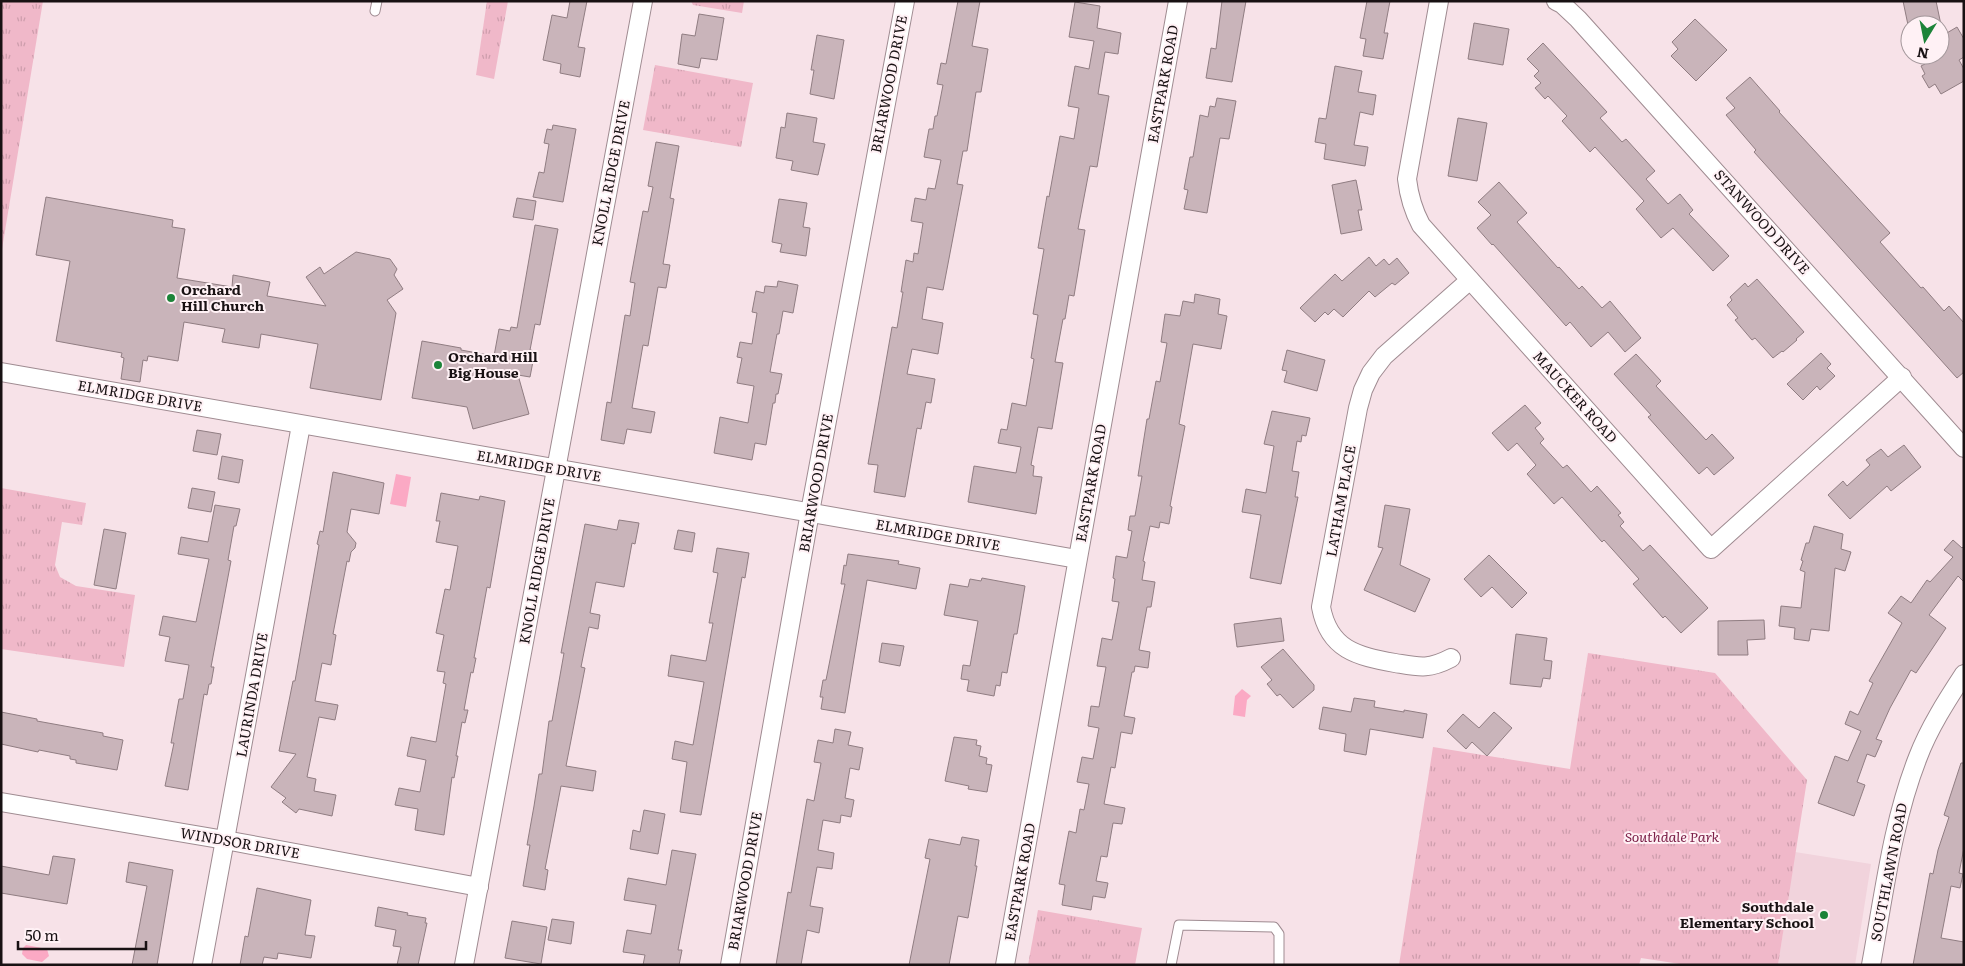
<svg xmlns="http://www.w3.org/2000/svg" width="1965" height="966" font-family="Literata,serif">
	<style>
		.built { fill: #f1d3dc }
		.grass { fill: url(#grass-tufts) }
		.water { fill: #fba9c4 }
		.building { fill: #c9b4ba; stroke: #907d82 }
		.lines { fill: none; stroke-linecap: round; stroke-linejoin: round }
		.lane-casing { stroke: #9f8b91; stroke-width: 11 }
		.street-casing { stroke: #9f8b91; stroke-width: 20 }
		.lane { stroke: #fff; stroke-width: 9 }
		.street { stroke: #fff; stroke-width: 18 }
		.poi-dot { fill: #1c8439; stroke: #fff1f5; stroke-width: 2 }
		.labels { text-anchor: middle; stroke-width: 4; stroke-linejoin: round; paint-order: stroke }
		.street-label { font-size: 14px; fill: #181113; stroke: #fff1f5 }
		.poi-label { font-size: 14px; font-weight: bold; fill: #181113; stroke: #fff1f5; text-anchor: start }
		.park-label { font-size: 14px; font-style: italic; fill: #7b1e47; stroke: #fff1f5 }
	</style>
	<defs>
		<pattern id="grass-tufts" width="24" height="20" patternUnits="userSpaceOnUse" patternTransform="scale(1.25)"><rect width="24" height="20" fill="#f0b8c9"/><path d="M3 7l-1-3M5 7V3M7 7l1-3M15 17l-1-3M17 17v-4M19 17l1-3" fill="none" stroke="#cd9dac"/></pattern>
	</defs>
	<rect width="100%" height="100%" fill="#f7e2e8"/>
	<polygon class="built" points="1795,852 1871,864 1855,965 1778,965"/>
	<g class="grass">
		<polygon points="1,1 43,1 1,255"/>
		<polygon points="487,1 508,1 494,79 476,75"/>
		<polygon points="691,1 744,1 742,13 693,5"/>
		<polygon points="655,65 753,83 741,147 643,130"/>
		<polygon points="1,488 86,503 82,525 62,522 55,565 60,577 76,586 135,595 124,667 1,649"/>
		<polygon points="1588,653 1715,673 1807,780 1778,965 1687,965 1641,958 1639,965 1399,965 1433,747 1570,769"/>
		<polygon points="1038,910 1142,928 1135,965 1028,965"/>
	</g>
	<g class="water">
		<polygon points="396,474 411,477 406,507 390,504"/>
		<polygon points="1242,689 1251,696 1247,700 1245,717 1233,715 1235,696"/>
		<polygon points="26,945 47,949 49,956 42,962 27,959 22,954 23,948"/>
	</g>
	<g class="building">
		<polygon points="570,1 587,1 578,47 585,48 580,77 560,73 561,64 543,60 552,15 567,18"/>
		<polygon points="958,1 980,1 972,46 988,49 981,92 976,92 967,151 963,151 957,184 963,185 943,290 927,287 922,319 943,323 938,354 912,349 907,374 935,379 931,403 926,402 921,429 917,428 905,497 874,492 878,465 868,464 892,327 897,328 903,292 901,292 906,260 913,262 914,253 918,254 923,223 911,221 915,198 926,200 928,188 935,189 941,160 924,157 929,129 933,129 935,116 937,116 943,85 937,84 941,63 946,64"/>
		<polygon points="1222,1 1246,1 1232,82 1206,78 1211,48 1216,49"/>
		<polygon points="1367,1 1390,1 1384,33 1388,33 1383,59 1363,56 1366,39 1360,38"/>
		<polygon points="1903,1 1936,1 1941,25 1908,25"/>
		<polygon points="1075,2 1100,6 1097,28 1121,33 1118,54 1105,52 1098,94 1109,96 1097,167 1090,166 1078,229 1085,230 1074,296 1069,295 1065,319 1063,319 1055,362 1063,363 1052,429 1038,427 1031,465 1034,466 1033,476 1042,477 1036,514 968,502 974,466 1016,473 1021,447 998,443 1001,429 1007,430 1012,403 1026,406 1034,359 1031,358 1038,315 1033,314 1044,249 1038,248 1047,196 1049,197 1060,136 1074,139 1079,108 1068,106 1075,66 1089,69 1094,41 1069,37"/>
		<polygon points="699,14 724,18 717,60 701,58 699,68 678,64 682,34 695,36"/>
		<polygon points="1695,19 1727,50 1696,81 1671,56 1678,49 1672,42"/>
		<polygon points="1474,23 1509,29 1503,65 1468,59"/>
		<polygon points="1957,27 1964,39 1964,57 1959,60 1964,69 1964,81 1941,94 1935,84 1929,88 1922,76 1925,74 1921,66 1925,64 1920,55 1940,55 1940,37"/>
		<polygon points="817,35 844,40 834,99 810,94 814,70 811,70"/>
		<polygon points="1543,43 1607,112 1600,118 1622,142 1626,139 1655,171 1646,179 1668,204 1680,194 1693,210 1689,214 1729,256 1713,271 1673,228 1661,238 1636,209 1644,201 1595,147 1590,152 1562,121 1567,116 1548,96 1545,99 1535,88 1541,83 1534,76 1539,71 1527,59"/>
		<polygon points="1335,66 1362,71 1358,92 1376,95 1373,115 1360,112 1354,145 1368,147 1365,166 1324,159 1326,144 1315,142 1319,118 1326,119"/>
		<polygon points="1750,77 1780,111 1779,112 1890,233 1880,242 1921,288 1923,287 1944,311 1949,306 1964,323 1964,372 1957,378 1754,152 1756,150 1726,115 1735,108 1726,98"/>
		<polygon points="1217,98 1236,101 1229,139 1220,138 1207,213 1184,209 1188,190 1184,189 1190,157 1193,157 1200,115 1208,117 1210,106 1215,107"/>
		<polygon points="787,113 817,118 813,142 825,144 818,175 791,170 793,161 776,158 781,127 785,128"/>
		<polygon points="1458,118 1487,123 1477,181 1448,176"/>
		<polygon points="553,125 576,129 563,202 533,197 539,172 544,173 549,144 544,143 547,129 552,130"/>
		<polygon points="656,142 679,146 670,198 674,199 663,264 670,265 666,288 658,287 648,346 643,345 632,408 655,412 651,433 627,429 624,444 601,440 607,402 611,403 625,315 630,316 635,283 630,282 643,211 648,212 653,187 648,186"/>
		<polygon points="1356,180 1362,210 1358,210 1362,230 1341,234 1332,185"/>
		<polygon points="1499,182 1527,213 1517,222 1558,268 1559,267 1579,289 1582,286 1602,308 1610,301 1641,338 1625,352 1608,332 1591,347 1570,322 1566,326 1493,244 1492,245 1477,228 1491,215 1478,202"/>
		<polygon points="46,197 173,220 172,227 185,229 177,278 232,287 233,275 270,282 267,296 326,306 306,277 320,267 324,274 356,252 390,259 397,269 394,275 403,289 387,300 396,313 381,400 310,388 318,344 261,334 259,348 222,342 225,329 184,322 178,361 148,356 147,361 143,360 140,382 121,379 124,358 121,357 122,353 56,341 70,261 36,255"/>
		<polygon points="517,198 536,201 533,220 513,217"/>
		<polygon points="779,199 807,203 803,227 810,228 806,256 780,252 782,244 772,242"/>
		<polygon points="535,225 558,229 540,325 535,324 530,350 535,351 530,377 518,375 529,414 473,429 467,407 412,398 422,341 461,348 461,350 494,356 499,329 510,331 511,327 517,328"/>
		<polygon points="1369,257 1376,266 1384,259 1389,265 1397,258 1409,273 1395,285 1392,283 1375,297 1369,291 1343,317 1334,309 1328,315 1325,312 1315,322 1300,308 1335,274 1342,281"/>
		<polygon points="1757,279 1804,332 1796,339 1797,340 1783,352 1782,351 1773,358 1755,338 1752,340 1735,320 1738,318 1727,305 1732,300 1730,297 1745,283 1748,287"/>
		<polygon points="778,281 798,285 793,313 783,311 779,334 777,334 770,372 782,374 778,394 776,394 775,403 773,403 766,445 755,443 752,460 714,453 720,417 748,423 754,386 737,383 742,358 737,357 740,342 752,344 757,313 752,312 756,291 764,293 765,286 777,287"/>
		<polygon points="1195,294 1220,299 1218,314 1227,316 1221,349 1193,344 1179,424 1185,426 1170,506 1172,507 1169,524 1160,522 1159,528 1150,526 1143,561 1145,562 1142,580 1155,582 1151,607 1147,607 1139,650 1150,652 1148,668 1135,666 1134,672 1132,672 1124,716 1135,718 1132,734 1121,732 1115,768 1111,767 1104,804 1125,808 1122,824 1113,823 1107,857 1101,856 1096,881 1108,883 1105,898 1093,896 1091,910 1062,905 1065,885 1059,884 1069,831 1076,833 1080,809 1084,810 1089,784 1077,782 1082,757 1093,759 1099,728 1088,726 1091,706 1099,707 1106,667 1097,666 1102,638 1112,640 1119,602 1112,601 1115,579 1113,578 1116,556 1127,558 1132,531 1128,530 1130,516 1135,516 1142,476 1138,476 1147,419 1149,419 1156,381 1160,382 1167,343 1161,342 1165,314 1180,316 1183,301 1194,303"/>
		<polygon points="1287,350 1325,360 1317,391 1284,382 1287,371 1282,370"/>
		<polygon points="1821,353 1831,364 1827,368 1835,376 1820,390 1817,386 1803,400 1787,384"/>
		<polygon points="1636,354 1661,381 1656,386 1706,440 1712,434 1734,458 1714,475 1707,467 1699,474 1648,417 1651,415 1614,374"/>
		<polygon points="1525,405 1541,423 1535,428 1544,439 1540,443 1563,468 1567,465 1591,492 1597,486 1621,513 1618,515 1624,522 1620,526 1643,551 1650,545 1708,608 1681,633 1665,616 1663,618 1633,584 1639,579 1604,540 1602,542 1562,497 1554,504 1527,474 1536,465 1517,443 1508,451 1492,433"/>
		<polygon points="1272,411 1310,418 1306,436 1302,435 1301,442 1297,441 1292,471 1299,472 1295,497 1298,497 1281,584 1250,578 1261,515 1242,512 1246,489 1266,493 1274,446 1264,444"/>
		<polygon points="197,430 221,434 217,455 193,451"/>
		<polygon points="1904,445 1921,467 1891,491 1887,486 1850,519 1828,495 1843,481 1847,486 1870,465 1866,460 1881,449 1888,457"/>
		<polygon points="222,456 243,460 239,483 218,479"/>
		<polygon points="333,472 384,483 379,514 351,509 347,532 356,543 355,548 351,552 349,562 347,561 333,634 336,635 331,665 322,663 315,701 338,705 335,720 319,717 307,777 316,779 314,791 336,795 332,816 299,809 296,813 282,802 286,798 271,787 296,754 279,751 293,681 295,681 319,545 317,544 320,531 323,532"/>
		<polygon points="192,488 215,492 211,512 188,508"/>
		<polygon points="441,493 479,500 480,496 505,501 490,588 487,587 474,658 476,658 473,673 471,672 468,688 464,710 468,710 465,723 462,722 456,756 458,756 454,778 452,777 444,835 415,830 418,809 395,805 399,788 420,792 426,760 407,756 411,737 436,742 446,684 443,683 445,672 437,671 444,635 436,633 445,589 450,590 458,546 436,542 440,521 436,521"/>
		<polygon points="215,505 240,509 236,526 234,526 228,560 231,561 211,667 214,667 211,684 209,684 207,695 204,694 188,790 165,786 174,743 171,743 179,699 183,699 189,665 165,661 170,637 159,635 163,616 196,622 209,559 178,554 181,537 208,542"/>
		<polygon points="1385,505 1410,509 1400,565 1430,579 1415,612 1364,590 1383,548 1378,547"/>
		<polygon points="619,520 639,523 635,544 632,543 624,587 596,582 590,613 600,615 598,629 589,627 581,667 585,668 566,766 596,771 593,791 561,786 545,869 548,870 545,890 523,886 530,845 527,845 534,806 539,774 542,774 549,721 552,721 564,653 561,653 585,524 617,530"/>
		<polygon points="1814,526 1843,534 1841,549 1851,552 1845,571 1835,568 1829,631 1811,629 1809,641 1794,639 1795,628 1779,626 1781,606 1801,608 1805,572 1800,570 1803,561 1801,560 1806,543 1809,543"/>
		<polygon points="104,529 126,533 116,589 94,585"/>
		<polygon points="678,530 695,533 692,552 674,549"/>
		<polygon points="1953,540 1962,548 1964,546 1964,582 1958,576 1929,615 1946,628 1916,673 1911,670 1890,708 1876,739 1882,741 1875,757 1867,754 1857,782 1865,785 1854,816 1818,803 1835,756 1848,761 1861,731 1845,724 1850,711 1858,715 1873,683 1869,681 1902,623 1888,613 1901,596 1911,603 1927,580 1930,582 1953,557 1944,550"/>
		<polygon points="717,548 749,553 745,578 742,577 701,815 680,812 687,762 672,759 675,741 693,745 704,682 668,676 671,655 706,661 713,623 709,623 718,573 713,572"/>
		<polygon points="848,554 899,561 898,564 920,568 916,589 867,580 845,713 821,709 823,697 820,697 823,680 826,680 845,584 841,584 844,565 846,566"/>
		<polygon points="1489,555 1527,593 1512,608 1492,587 1481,597 1464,579"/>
		<polygon points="982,578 1025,586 1017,634 1014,634 1007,673 1002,672 1000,686 996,685 994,696 967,691 969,680 961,679 963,665 970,666 978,621 944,615 950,584 968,587 970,579 981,581"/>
		<polygon points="1281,618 1284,641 1237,647 1234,624"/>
		<polygon points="1764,620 1765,639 1747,640 1748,655 1718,655 1718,621"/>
		<polygon points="1516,634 1547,638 1544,660 1552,661 1550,679 1543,678 1541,687 1510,684"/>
		<polygon points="882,643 904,646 900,666 879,662"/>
		<polygon points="1283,649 1314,685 1314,690 1293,708 1280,694 1277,696 1267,684 1272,680 1261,667"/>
		<polygon points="1354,698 1375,701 1374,707 1404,712 1404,710 1427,714 1423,738 1370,729 1366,755 1344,751 1346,734 1319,729 1323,707 1351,712"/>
		<polygon points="1,712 37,719 37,721 103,733 103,736 123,740 117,770 76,763 76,760 70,759 70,756 39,750 38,752 1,744"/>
		<polygon points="1494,712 1512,728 1487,756 1472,742 1466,749 1447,731 1463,714 1479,728"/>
		<polygon points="835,729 851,732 848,745 863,748 859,770 850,768 845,798 854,800 851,817 841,815 840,823 823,820 818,850 834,853 832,869 817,867 810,906 823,908 819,933 807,930 801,965 776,965 788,892 791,893 807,799 814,801 821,763 814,762 818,740 833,743"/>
		<polygon points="954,737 977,740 976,745 981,746 979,756 987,758 986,764 992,765 987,792 968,789 969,786 945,781"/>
		<polygon points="1961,763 1964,763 1964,848 1959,873 1963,874 1960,888 1951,886 1941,938 1964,942 1964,965 1913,965 1930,873 1933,874 1938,850 1949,817 1944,815"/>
		<polygon points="644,810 665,814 658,854 630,849 633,830 640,832"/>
		<polygon points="962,837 979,840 975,866 977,866 968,918 958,916 949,965 909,965 930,859 925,858 929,839 960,845"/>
		<polygon points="672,850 696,854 678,950 682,950 679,965 643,965 645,955 623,952 627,930 651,934 656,905 624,900 628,878 666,885"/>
		<polygon points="53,856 75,859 67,904 1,893 1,866 49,875"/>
		<polygon points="129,862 173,870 157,965 132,965 147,886 126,882"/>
		<polygon points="257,888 311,900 305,935 315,936 311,958 278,953 277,959 264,957 262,965 240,965 245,936 248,937"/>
		<polygon points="378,907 408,913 407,915 426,918 425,923 427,923 418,965 397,965 401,947 393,946 396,930 375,926"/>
		<polygon points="552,919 574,922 571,944 548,940"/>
		<polygon points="512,921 547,927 541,964 505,958"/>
	</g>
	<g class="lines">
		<g class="lane-casing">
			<g id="lane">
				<polyline points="375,11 377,1"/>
				<polyline points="1171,965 1179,925 1274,927 1279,934 1279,965"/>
			</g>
		</g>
		<g class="street-casing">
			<g id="street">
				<path d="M1439 1 1407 179C1409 196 1413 210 1421 225L1711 549 1902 377"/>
				<polyline points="1556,1 1562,4 1578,19 1964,448"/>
				<polyline points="1,372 1077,559"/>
				<path d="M1451 658C1428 670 1419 667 1395 663 1357 656 1329 650 1321 607L1358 408 1363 390 1371 373 1384 356 1470 280"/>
				<polyline points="1,802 225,840 479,887"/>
				<polyline points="202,965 301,425"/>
				<polyline points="464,965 643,1"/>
				<polyline points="730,965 810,512 905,1"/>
				<polyline points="1005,965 1178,1"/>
				<path d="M1871 965C1884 895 1892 823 1918 757 1929 728 1947 700 1964 674"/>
			</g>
		</g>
		<use href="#lane" class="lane"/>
		<use href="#street" class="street"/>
	</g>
	<g class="poi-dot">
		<circle cx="171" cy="298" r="5"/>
		<circle cx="438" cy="365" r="5"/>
		<circle cx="1824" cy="915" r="5"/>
	</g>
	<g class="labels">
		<g class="street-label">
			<text transform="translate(889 84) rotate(-79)" y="5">BRIARWOOD DRIVE</text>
			<text transform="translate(1163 84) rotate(-80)" y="5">EASTPARK ROAD</text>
			<text transform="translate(611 173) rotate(-79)" y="5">KNOLL RIDGE DRIVE</text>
			<text transform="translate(1762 222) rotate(48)" y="5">STANWOOD DRIVE</text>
			<text transform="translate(140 396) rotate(10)" y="5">ELMRIDGE DRIVE</text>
			<text transform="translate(1575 397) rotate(48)" y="5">MAUCKER ROAD</text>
			<text transform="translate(539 466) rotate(10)" y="5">ELMRIDGE DRIVE</text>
			<text transform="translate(816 483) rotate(-80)" y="5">BRIARWOOD DRIVE</text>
			<text transform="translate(1091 483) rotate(-80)" y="5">EASTPARK ROAD</text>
			<text transform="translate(1341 501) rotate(-80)" y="5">LATHAM PLACE</text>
			<text transform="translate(938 535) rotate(10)" y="5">ELMRIDGE DRIVE</text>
			<text transform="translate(537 571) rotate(-80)" y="5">KNOLL RIDGE DRIVE</text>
			<text transform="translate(252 695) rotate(-80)" y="5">LAURINDA DRIVE</text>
			<text transform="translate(240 843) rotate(10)" y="5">WINDSOR DRIVE</text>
			<text transform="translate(1889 872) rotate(-79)" y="5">SOUTHLAWN ROAD</text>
			<text transform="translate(745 881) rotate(-80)" y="5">BRIARWOOD DRIVE</text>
			<text transform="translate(1020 882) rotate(-80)" y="5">EASTPARK ROAD</text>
		</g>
		<g class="poi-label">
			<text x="181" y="295">Orchard<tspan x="181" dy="16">Hill Church</tspan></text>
			<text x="448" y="362">Orchard Hill<tspan x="448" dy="16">Big House</tspan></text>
			<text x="1814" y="912" text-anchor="end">Southdale<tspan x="1814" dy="16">Elementary School</tspan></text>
		</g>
		<g class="park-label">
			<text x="1672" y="842">Southdale Park</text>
		</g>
	</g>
	<rect width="1965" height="966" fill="none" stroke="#181113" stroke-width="5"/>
	<g transform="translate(1925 40) rotate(190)"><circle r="24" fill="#fff1f5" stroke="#a3979b"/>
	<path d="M0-4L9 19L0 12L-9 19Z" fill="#1c8439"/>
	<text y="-8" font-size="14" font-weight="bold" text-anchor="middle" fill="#181113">N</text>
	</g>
	<path d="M18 941v8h128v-8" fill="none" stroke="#181113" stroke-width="2.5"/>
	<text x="25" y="941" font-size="15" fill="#181113" stroke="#fff1f5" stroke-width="4" paint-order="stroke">50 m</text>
</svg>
